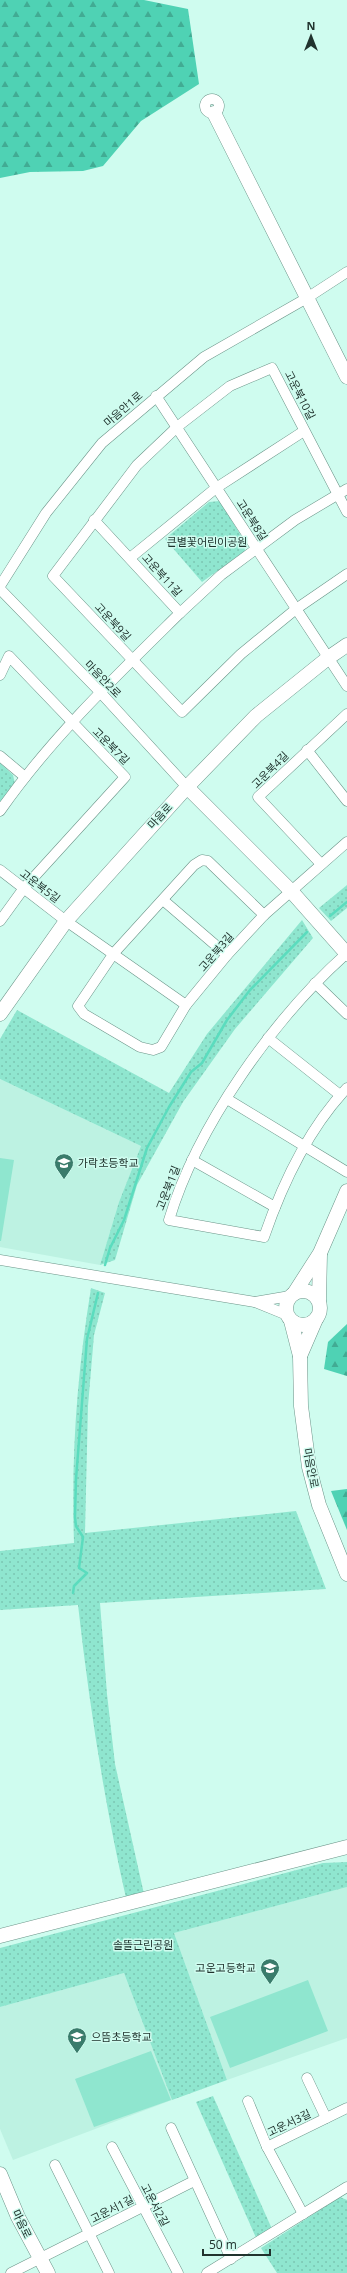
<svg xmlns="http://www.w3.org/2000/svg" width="347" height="2273" font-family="'Open Sans','Noto Sans KR',sans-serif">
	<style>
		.built { fill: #bdf2e2 }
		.grass { fill: #8fe6cf }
		.forest { fill: url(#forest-firs) }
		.park { fill: url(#park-dots) }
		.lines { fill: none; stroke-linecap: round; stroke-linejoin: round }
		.stream { stroke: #5bdcbe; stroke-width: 2.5 }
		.street-casing { stroke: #6b9488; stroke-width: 11 }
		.secondary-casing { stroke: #6b9488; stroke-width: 15 }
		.street { stroke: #fff; stroke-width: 10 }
		.secondary { stroke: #fff; stroke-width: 14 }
		.labels { text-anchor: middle; stroke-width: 3; stroke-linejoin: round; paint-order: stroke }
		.street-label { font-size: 11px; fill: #21332e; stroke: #cffcef }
		.park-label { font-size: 11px; fill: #1c322c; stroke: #cffcef }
		.poi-label { font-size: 11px; fill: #21332e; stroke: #cffcef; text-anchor: start }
	</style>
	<defs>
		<pattern id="forest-firs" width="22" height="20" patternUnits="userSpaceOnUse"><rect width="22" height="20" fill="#4fd2b4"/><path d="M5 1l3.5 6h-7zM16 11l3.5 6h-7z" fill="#41ab93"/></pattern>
		<pattern id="park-dots" width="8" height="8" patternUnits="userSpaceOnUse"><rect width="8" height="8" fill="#8fe6cf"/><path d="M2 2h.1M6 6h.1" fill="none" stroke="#7bc6b2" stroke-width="1.8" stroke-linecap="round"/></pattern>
	</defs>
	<rect width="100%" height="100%" fill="#cffcef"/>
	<g class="built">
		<polygon points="0,1079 141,1146 119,1202 100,1265 0,1247"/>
		<polygon points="347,1887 347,2038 227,2080 174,1933"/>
		<polygon points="124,1973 172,2100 13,2160 0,2129 0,2007"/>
	</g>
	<g class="grass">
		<polygon points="0,1158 14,1160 1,1241 0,1241"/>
		<polygon points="308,1980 328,2031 230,2068 210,2017"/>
		<polygon points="151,2051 171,2100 94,2127 75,2079"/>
	</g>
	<g class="forest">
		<polygon points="0,0 144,0 188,9 199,84 141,121 103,166 83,171 30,172 0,178"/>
		<polygon points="347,1324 347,1376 324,1369 328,1342"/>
		<polygon points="347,1489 347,1530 331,1491"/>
	</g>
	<g class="park">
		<polygon points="220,501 243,539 245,551 202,582 165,539 209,502"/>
		<polygon points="0,763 13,775 15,784 0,804"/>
		<polygon points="347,885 347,908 331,921 319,908"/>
		<polygon points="302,920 313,938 235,1029 183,1102 137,1185 115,1260 100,1265 119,1202 141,1146 0,1079 0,1039 17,1010 169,1093 207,1034"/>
		<path d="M91 1288 105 1293 94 1335 88 1406 85 1533 296 1511 326 1589 100 1603 107 1694 115 1764 144 1894 126 1898C104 1801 89 1703 78 1605L0 1610V1551L74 1543C71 1455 77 1374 91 1288Z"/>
		<polygon points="347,1862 347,1887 174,1933 227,2080 172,2100 124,1973 0,2007 0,1948 323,1863"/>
		<polygon points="213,2096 272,2229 257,2240 196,2102"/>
		<polygon points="340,2197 347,2200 347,2273 277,2273 261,2248"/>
	</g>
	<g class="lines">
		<g class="stream">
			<polyline points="330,916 347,902"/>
			<polyline points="105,1265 110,1248 124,1220 147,1148 169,1107 191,1072 202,1063 227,1020 250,990 307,932"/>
			<polyline points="73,1593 74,1586 87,1573 79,1568 83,1537 76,1526 75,1517 76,1479 87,1339 98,1293"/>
		</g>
		<g class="street-casing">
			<g id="street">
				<circle cx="212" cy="106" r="7"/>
				<polyline points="156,396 347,686"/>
				<polyline points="347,512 272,368 230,386 177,427 137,465 53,576 182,712 241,654 296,609 347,574"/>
				<polyline points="94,520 180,613 221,575 295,520 347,489"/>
				<polyline points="130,558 216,488 304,431"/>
				<polyline points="0,586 46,513 102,443 204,357 307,298 347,272"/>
				<polyline points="0,589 101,693 187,787"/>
				<polyline points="0,675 9,656 125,777 24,888 0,921"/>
				<polyline points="307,750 347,801"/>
				<polyline points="0,756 25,777"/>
				<path d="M0 811C51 738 117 675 180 613"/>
				<polygon points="202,860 208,861 264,915 227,955 186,1005 161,1047 153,1050 140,1047 84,1014 78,1006 114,953 194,865"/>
				<polyline points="321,864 258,797 347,714"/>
				<polyline points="0,870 66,921 186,1005"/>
				<polyline points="163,900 227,955"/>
				<polyline points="264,915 347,842"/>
				<path d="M347 953C274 1018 197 1126 169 1220L264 1237C282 1185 309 1128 347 1088"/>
				<polyline points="315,983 347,1014"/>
				<polyline points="268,1038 340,1095"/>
				<polyline points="227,1099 347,1172"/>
				<polyline points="192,1160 275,1207"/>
				<polyline points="0,1260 255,1302 287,1315"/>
				<polyline points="255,1302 290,1296"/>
				<polyline points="307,2078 326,2118"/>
				<polyline points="248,2101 267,2147 303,2214"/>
				<polyline points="171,2128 231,2259"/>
				<polyline points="112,2147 178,2273"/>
				<polyline points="267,2147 347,2108"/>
				<polyline points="55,2165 109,2273"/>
				<polyline points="11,2273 194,2181"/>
				<polyline points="207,2273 347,2187"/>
			</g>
		</g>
		<g class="secondary-casing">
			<g id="secondary">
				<polyline points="214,113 347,377"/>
				<polyline points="187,787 292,892 347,954"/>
				<polyline points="0,1014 66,921 187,787 256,716 328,658 347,645"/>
				<circle cx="303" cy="1308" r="17"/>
				<polyline points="295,1292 320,1253 347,1191"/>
				<polyline points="319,1300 320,1254"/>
				<polyline points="291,1321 300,1356 301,1406 309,1467 319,1505 347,1574"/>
				<polyline points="300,1356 316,1319"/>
				<polyline points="0,1936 347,1847"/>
				<polyline points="0,2174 18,2217 48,2273"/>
			</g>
		</g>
		<use href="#street" class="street"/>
		<use href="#secondary" class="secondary"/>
	</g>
	<defs>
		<g id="school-pin" transform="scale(1)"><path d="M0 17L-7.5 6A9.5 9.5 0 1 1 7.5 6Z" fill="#3a7b6b" stroke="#cffcef"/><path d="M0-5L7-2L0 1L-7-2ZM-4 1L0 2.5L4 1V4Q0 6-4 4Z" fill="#fff"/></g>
	</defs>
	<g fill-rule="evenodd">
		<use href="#school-pin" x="64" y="1163"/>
		<use href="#school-pin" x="270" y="1968"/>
		<use href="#school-pin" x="77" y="2037"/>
	</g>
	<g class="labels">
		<g class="street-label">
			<text transform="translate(300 395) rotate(63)" y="4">고운북10길</text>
			<text transform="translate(123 409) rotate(-41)" y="4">마음안1로</text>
			<text transform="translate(252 520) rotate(57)" y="4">고운북8길</text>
			<text transform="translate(162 575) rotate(48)" y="4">고운북11길</text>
			<text transform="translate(113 622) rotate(47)" y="4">고운북9길</text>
			<text transform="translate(103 679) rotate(46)" y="4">마음안2로</text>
			<text transform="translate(111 746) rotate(45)" y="4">고운북7길</text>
			<text transform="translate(270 770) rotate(-45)" y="4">고운북4길</text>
			<text transform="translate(160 816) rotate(-47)" y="4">마음로</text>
			<text transform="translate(40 886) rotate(37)" y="4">고운북5길</text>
			<text transform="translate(216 952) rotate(-49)" y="4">고운북3길</text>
			<text transform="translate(168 1188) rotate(-69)" y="4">고운북1길</text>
			<text transform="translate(311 1468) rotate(79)" y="4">마음안로</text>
			<text transform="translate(289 2123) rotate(-26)" y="4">고운서3길</text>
			<text transform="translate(155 2205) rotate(62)" y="4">고운서2길</text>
			<text transform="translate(112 2209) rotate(-27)" y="4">고운서1길</text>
			<text transform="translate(22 2224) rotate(64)" y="4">마음로</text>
		</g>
		<g class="park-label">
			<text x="207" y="546">큰별꽃어린이공원</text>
			<text x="143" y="1949">솔뜰근린공원</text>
		</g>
		<g class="poi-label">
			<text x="78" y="1167">가락초등학교</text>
			<text x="256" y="1972" text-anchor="end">고운고등학교</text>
			<text x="91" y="2041">으뜸초등학교</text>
		</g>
	</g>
	<g transform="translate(311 36)" stroke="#cffcef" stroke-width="3" paint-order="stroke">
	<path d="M0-3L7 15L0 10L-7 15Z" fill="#21332e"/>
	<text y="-6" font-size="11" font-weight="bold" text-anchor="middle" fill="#21332e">N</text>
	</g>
	<path d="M203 2249v6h67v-6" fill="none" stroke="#21332e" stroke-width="2"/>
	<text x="209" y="2249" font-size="12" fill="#21332e" stroke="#cffcef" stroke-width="3" paint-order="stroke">50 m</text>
</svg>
